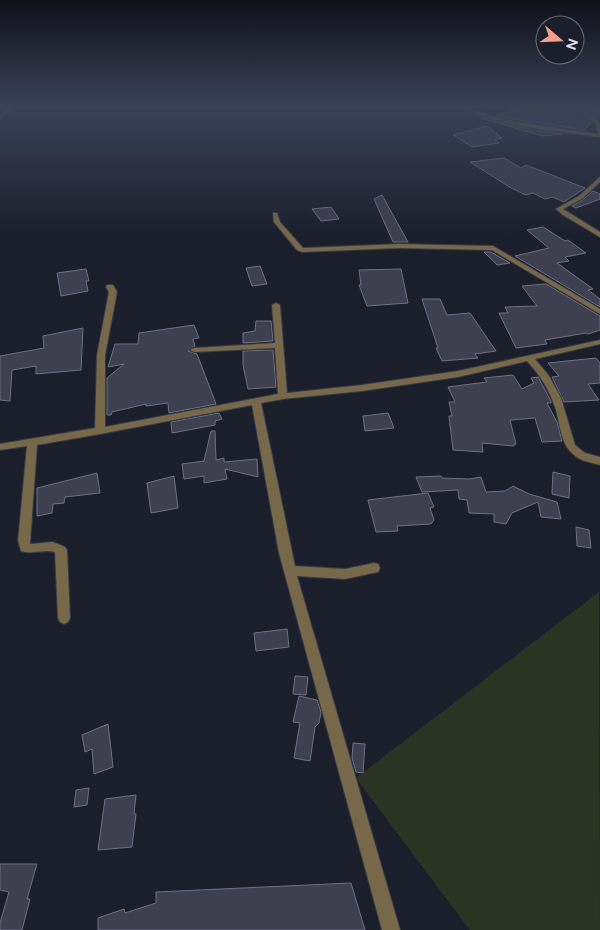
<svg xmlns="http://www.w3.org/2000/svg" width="600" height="930" font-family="Figtree,sans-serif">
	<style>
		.green { fill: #2b3423 }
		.building { fill: #3e3f4f; stroke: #6f7182 }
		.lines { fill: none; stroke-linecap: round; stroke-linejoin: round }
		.street-casing { stroke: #363a47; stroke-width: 2 }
		.street { fill: #766849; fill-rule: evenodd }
	</style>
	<rect width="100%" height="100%" fill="#1b1f2c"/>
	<polygon class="green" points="599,592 600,930 470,930 356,778"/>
	<g class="building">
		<polygon points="510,106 565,106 581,109 583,107 600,111 596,118 585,110 581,112 581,115 592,122 584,130 507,118 496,115 515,111 510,109"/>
		<polygon points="482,117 508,125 562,134 542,136 480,118"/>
		<polygon points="487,126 502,138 495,139 499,143 472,147 453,135"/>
		<polygon points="504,158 521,168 526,165 585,188 564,202 553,197 545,199 533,193 526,195 511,188 470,162"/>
		<polygon points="593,191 600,194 600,199 576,208 572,206 584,199"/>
		<polygon points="382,195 398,224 408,242 393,242 374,199"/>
		<polygon points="331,207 339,219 321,221 312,209"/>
		<polygon points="543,227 565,241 568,240 586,253 565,257 569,261 557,263 593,289 588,290 600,299 600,307 515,256 549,248 527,230"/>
		<polygon points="484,252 491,252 510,263 497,265"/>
		<polygon points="260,266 267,284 252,286 246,268"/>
		<polygon points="86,269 89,281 86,281 88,291 61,296 57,273"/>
		<polygon points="401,269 408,303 367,306 359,285 361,285 359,270"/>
		<polygon points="546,284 600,316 600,330 588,334 586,333 545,340 547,344 516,348 499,313 508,313 505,307 537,306 522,286"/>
		<polygon points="422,299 440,299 447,315 470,313 496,351 475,354 478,358 442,361 436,348 438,348"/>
		<polygon points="256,321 271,321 273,341 243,343 243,333 255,331"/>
		<polygon points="194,325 199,338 193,339 195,346 188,351 197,354 216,404 169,413 168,403 146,406 146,404 112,412 111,415 107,415 107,378 124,364 108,367 115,344 138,344 139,333"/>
		<polygon points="83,328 81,370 36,374 36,366 12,370 10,401 0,400 0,356 44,348 43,336"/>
		<polygon points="273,350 276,387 248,389 243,365 243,351"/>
		<polygon points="596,358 600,363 600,383 588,384 599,400 564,402 552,377 559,376 548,363"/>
		<polygon points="513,375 522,389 534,383 531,378 538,377 551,401 551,403 547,403 557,422 562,441 542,442 535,418 510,420 516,444 514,444 514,446 482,443 483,452 453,450 449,416 452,416 449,402 455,402 448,387 487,382 484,378"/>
		<polygon points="219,413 222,419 215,421 215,425 172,433 171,422"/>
		<polygon points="388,413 394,428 365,431 363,416"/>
		<polygon points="211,431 215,431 216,460 224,458 224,462 257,459 258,477 225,469 227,479 204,483 204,476 184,479 182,464 204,461"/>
		<polygon points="553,472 570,476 569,498 552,494"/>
		<polygon points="97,473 100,493 65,497 64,503 53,504 52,513 37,516 37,488"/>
		<polygon points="174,476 178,508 151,513 147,483"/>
		<polygon points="441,476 442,478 469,479 481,477 486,492 505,491 513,486 529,494 557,502 561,519 541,517 538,502 512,513 506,524 494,522 494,514 469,513 467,500 459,499 458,490 422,492 416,477"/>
		<polygon points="428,493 434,507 430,508 434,520 431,524 397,526 398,531 376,532 368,500"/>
		<polygon points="576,527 589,530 591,548 577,546"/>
		<polygon points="287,629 289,647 256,651 254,633"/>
		<polygon points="295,676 308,677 306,695 293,694"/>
		<polygon points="299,696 317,700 321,712 319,723 315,727 310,761 294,758 300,723 293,722"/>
		<polygon points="108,724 113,767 94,774 92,749 85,752 82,735"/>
		<polygon points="353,743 365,744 363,773 356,772 352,758"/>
		<polygon points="89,788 87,805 74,807 76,790"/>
		<polygon points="136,795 134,814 136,814 132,847 98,850 105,799"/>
		<polygon points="0,864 37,864 27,899 30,899 22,930 0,930 0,923 9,892 0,890"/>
		<polygon points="351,883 365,930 98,930 98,918 124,909 125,913 156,903 156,892"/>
	</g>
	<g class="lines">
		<g class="street-casing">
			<g id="street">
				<polygon points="10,106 14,106 0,119 0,116"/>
				<path d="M464 106H469L475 110 507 120 598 134 596 123 582 113 584 111 600 123V137C568 133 486 125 464 106Z"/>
				<polygon points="600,177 600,182 583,198 563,209 600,232 600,237 563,215 556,209 579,196"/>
				<polygon points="273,213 277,213 280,222 303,248 399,244 493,246 600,309 600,314 492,250 399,248 302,252 297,250 274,222"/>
				<path d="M107 285H113L117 292 105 355V427L278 394 275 348 194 352 190 350 194 348 275 343 272 305 276 303 280 305 287 393 362 385 458 371 600 340V344L535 359 549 376 561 398 575 445 585 453 600 457V465C590 462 579 461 572 453 560 442 560 422 555 407 549 389 540 375 527 361L458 377 362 391 283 399 261 403 295 566 345 569 374 563 378 564 380 568 378 572 345 579 297 576 400 930H382L279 553 252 405 100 434 37 445 30 544 53 542 65 547 67 550 70 618 68 622 64 624 60 622 58 618 55 552C44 549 32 555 21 551L18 541 27 446 0 450V444L95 428 97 355 109 292 106 287Z"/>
			</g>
		</g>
		<use href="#street" class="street"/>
	</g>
	<linearGradient id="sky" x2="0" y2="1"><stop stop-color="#0f1118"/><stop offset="0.45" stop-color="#394256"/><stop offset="1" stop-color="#394256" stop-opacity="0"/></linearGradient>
	<rect width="600" height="236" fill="url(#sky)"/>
	<g transform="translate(560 40) rotate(109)"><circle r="24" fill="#1b1f2c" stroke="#696d78"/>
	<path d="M0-4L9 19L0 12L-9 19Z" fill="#f49d8d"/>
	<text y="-8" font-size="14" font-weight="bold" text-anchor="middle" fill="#dee1ea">N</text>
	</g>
</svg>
